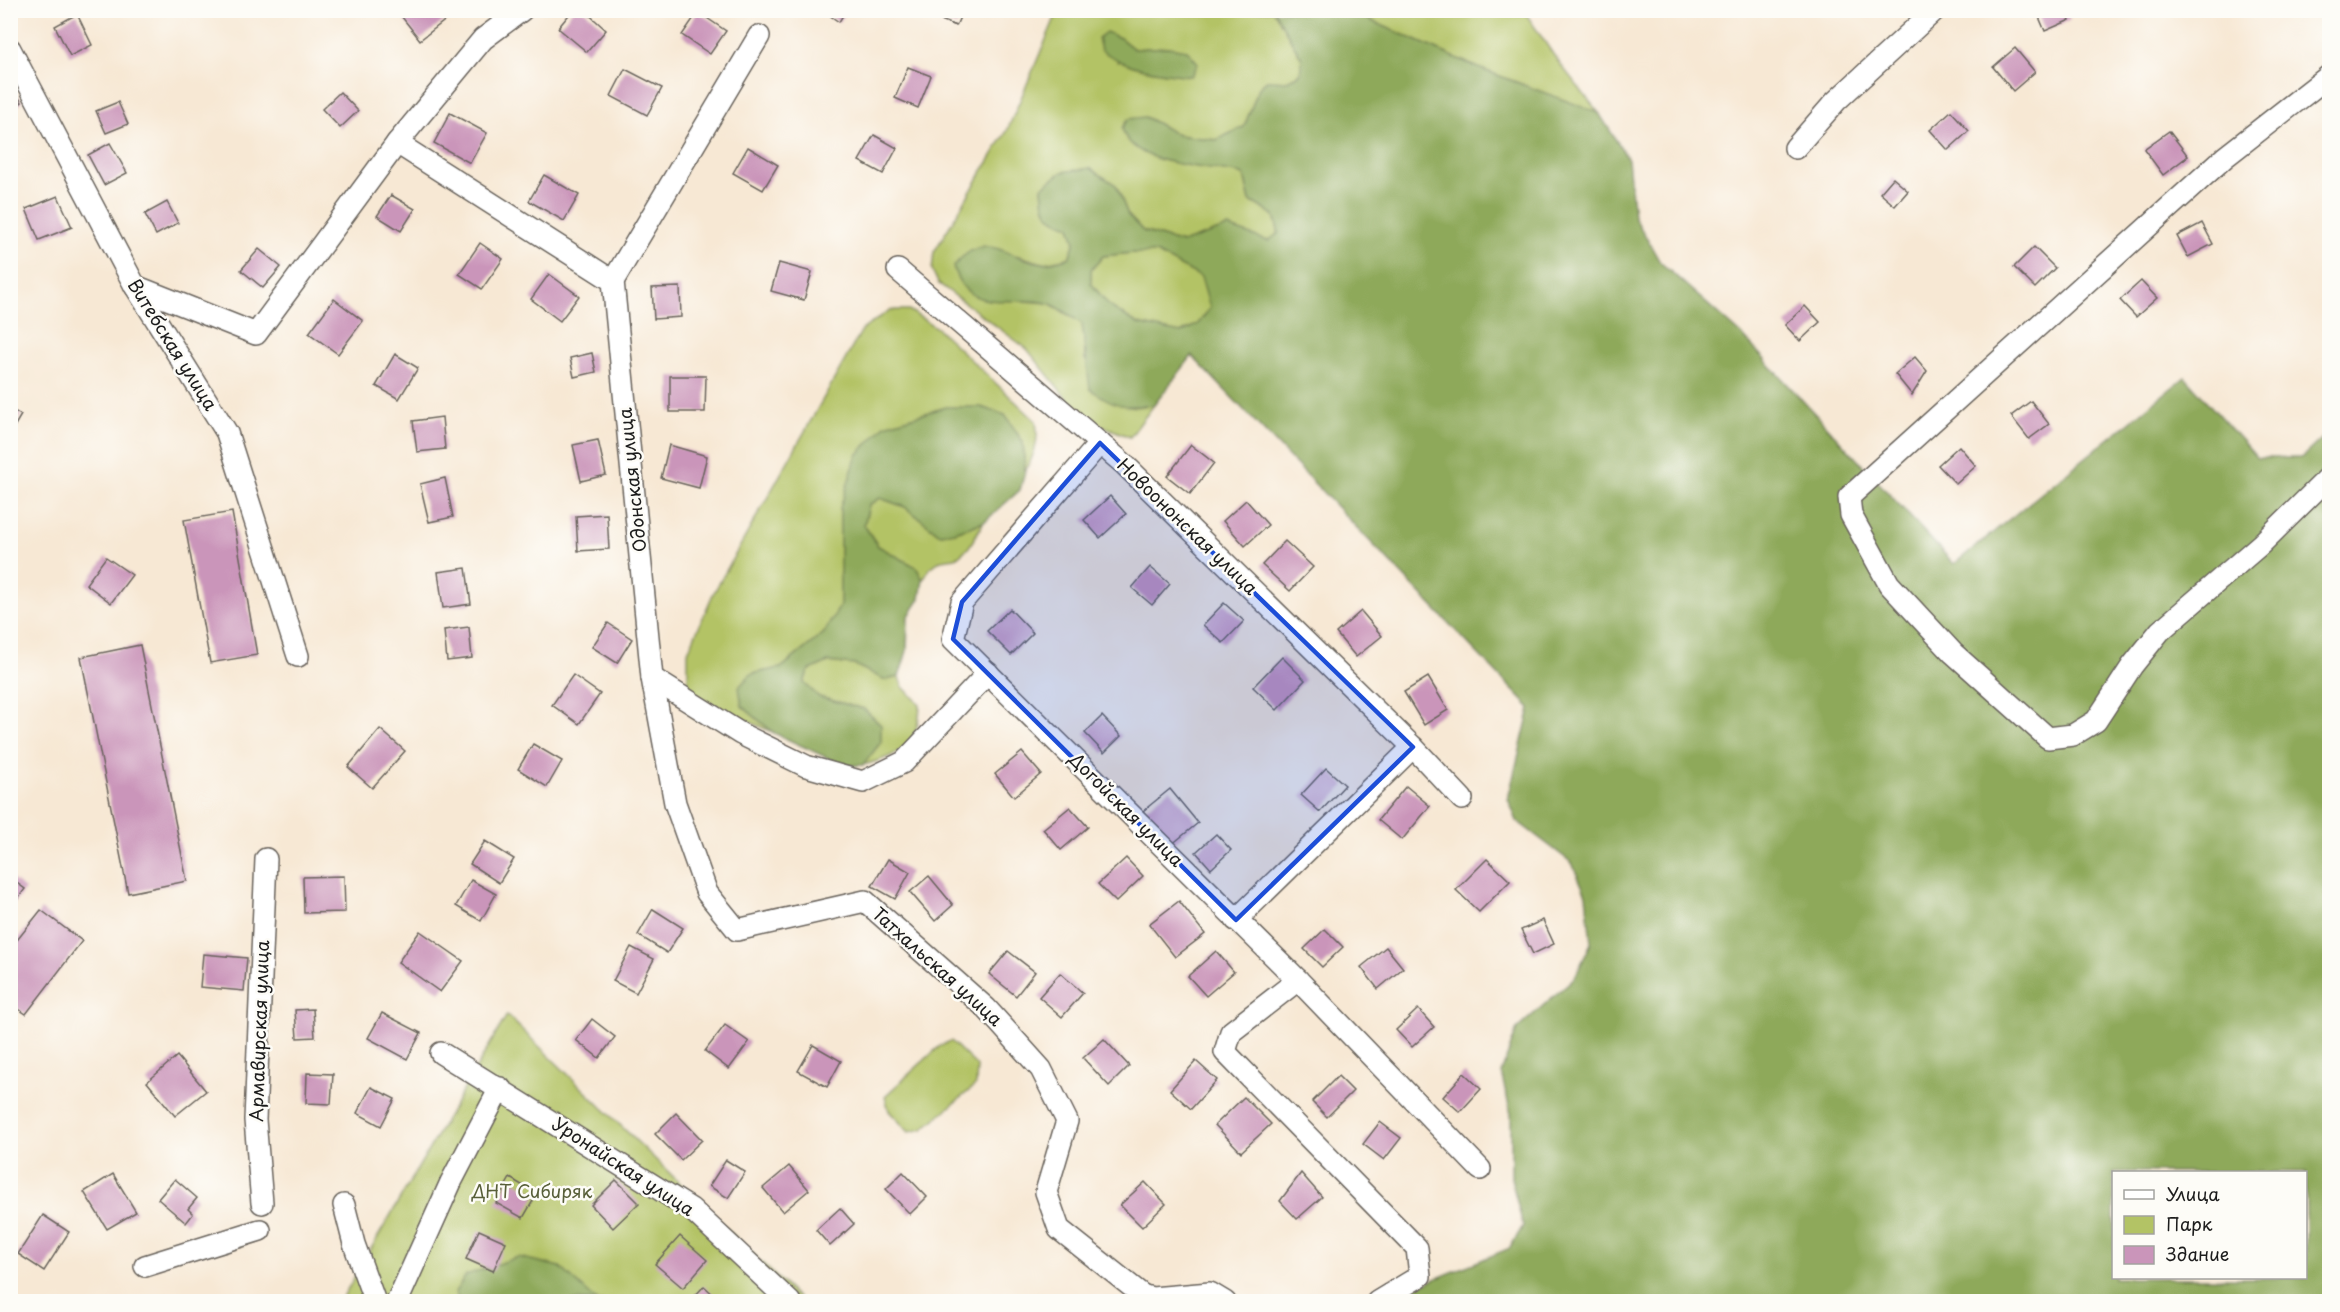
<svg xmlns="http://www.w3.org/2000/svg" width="2340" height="1312" font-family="'Playpen Sans',sans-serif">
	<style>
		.green { fill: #b3c365; stroke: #687040; stroke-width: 1.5; fill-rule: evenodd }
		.forest { fill: #8ea95a; stroke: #55623b; stroke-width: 1.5; fill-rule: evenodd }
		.building { fill: #ca95ba }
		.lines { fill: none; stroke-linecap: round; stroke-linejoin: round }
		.street-casing { stroke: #69635c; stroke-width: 24 }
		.street { stroke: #fff; stroke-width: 21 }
		.marked { fill: #1d4ed8; fill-opacity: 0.2; stroke: #1d4ed8; stroke-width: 4.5; stroke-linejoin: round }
		.labels { text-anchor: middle; stroke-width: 5; stroke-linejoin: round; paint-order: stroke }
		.street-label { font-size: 18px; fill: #1c1c1c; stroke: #fdfcf7 }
		.park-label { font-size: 18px; fill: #585f39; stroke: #fdfcf7 }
	</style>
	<rect width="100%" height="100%" fill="#fdfcf7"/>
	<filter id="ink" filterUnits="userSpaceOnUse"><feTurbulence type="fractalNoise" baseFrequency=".0167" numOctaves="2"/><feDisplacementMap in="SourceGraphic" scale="12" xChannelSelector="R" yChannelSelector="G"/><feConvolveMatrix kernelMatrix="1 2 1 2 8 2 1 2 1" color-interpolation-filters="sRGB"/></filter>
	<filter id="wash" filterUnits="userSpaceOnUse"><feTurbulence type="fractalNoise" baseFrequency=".008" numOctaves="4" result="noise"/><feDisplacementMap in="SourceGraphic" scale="24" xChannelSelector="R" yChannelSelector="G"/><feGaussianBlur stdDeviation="1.35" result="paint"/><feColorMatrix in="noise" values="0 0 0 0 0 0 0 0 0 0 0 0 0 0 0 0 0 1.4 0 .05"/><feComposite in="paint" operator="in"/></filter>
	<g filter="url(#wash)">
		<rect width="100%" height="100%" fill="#f7e8d4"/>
		<g class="green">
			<path d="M1058 11H1274L1302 59 1300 74 1287 81 1267 80 1259 88 1244 127 1216 140 1178 135 1145 117 1232 171 1244 175 1250 201 1274 215 1279 234 1268 241 1228 227 1182 243 1143 231 1128 215 1116 185 1042 187C1044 212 1045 218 1070 226L1075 242 1069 258 1043 263 984 246 1024 301 1049 303 1083 324 1085 360 1134 407 1154 405 1130 437 1091 421 1072 405 1027 349 938 283 932 270 934 252 1007 131ZM1120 38 1134 49 1168 47 1118 62Z"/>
			<polygon points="1349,11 1526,11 1528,17 1557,60 1599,113 1481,69"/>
			<polygon points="1132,253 1156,253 1202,277 1211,308 1198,324 1180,333 1138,324 1109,306 1091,283 1091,270 1103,256"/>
			<path d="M890 310H909L937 328 1036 421C1039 443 1035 453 1025 472L1023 442 886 425 842 562 840 606 824 633 781 668 751 674 742 706 774 733 700 699 688 683V652L713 594 862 330Z"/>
			<polygon points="880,498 905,507 940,534 955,532 984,522 969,547 956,558 941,560 929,569 923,580 916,567 878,546 864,525 869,505"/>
			<path d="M828 662 855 665 885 680 899 677 903 687 920 704C919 746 900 756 863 765L881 742 864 709 819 697 804 683 808 671Z"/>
			<polygon points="507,1015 801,1301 340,1302"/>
			<polygon points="951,1041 977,1066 976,1085 923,1129 909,1132 889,1111 885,1096 940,1046"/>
		</g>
		<g class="forest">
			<path d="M1274 11H1349L1481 69 1599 113 1628 159 1634 216 1660 262 1741 334 1954 564 2185 377 2257 458H2301L2329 432V1301H1382L1510 1248 1523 1226 1511 1178V1114L1501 1073 1517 1029 1575 977 1591 943 1586 895 1572 863 1517 821 1508 799 1530 708 1192 356 1154 405C1123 408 1116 407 1090 389L1082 324C1072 318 1059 305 1047 303 1009 294 969 317 953 267 985 227 1004 258 1042 263 1050 264 1061 259 1069 258L1075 242 1070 226C1045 218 1044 212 1042 187L1062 172 1090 168 1116 185 1128 215 1143 231 1182 243 1228 227 1268 241 1279 233 1274 215 1250 201 1244 175C1212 165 1132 169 1122 128L1128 119 1145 117 1178 135 1216 140 1244 127 1259 88 1268 80 1287 81 1300 74 1302 59ZM1132 253H1156L1201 277 1210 308 1198 324 1181 333 1138 324 1109 306 1091 283V270L1103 256ZM2114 1172H2306V1278H2114Z"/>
			<path d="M1106 32 1120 38 1134 49 1168 47 1187 50 1198 63 1191 76C1157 72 1129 70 1101 50L1098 38Z"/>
			<polygon points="946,407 981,407 1005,415 1023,442 1025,472 1020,490 984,522 955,532 940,534 905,507 880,498 869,505 864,525 878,546 916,567 923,580 920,599 908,617 907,651 899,677 885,680 855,665 828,662 808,671 804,683 819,697 864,709 881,725 881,742 863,765 845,766 774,733 742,706 739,687 751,674 781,668 824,633 840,606 840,508 857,455 885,425"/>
			<polygon points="518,1257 560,1267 597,1301 459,1301 455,1292 466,1275"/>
		</g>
		<g id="blocks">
			<g class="building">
				<polygon points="400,10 442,10 448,18 420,40 398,12"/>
				<polygon points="573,10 584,10 606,30 587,52 558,28"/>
				<polygon points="822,10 846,10 839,22"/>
				<polygon points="933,10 963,10 956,26 931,16"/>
				<polygon points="2036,10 2066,10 2070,20 2045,31"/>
				<polygon points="698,12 726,31 710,54 682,35"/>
				<polygon points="77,14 92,45 70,56 55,26"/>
				<polygon points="2015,48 2035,72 2013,91 1993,67"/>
				<polygon points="908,67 931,76 918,108 895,98"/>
				<polygon points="625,69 662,88 647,115 611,96"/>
				<polygon points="10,86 22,102 10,111"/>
				<polygon points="340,92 358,111 340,128 322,109"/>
				<polygon points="118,102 128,124 106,133 96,111"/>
				<polygon points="1951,111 1969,131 1948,150 1930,130"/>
				<polygon points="450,113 487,133 470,163 434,143"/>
				<polygon points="2169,131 2188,156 2163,175 2144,149"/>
				<polygon points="874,135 897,148 883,174 859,161"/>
				<polygon points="110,143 127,173 104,185 88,155"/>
				<polygon points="748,147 778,165 763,190 733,173"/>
				<polygon points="544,175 579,195 564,221 529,201"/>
				<polygon points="1893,178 1908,191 1895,206 1880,193"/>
				<polygon points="391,195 415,209 401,231 377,216"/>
				<polygon points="58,196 72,227 39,240 26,209"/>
				<polygon points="167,202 178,223 156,235 145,214"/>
				<polygon points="2202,223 2213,244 2188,257 2177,236"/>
				<polygon points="480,243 503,259 482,289 459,274"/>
				<polygon points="2034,247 2055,268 2035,288 2014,267"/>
				<polygon points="259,249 281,267 263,288 241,270"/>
				<polygon points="779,263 812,272 804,300 771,291"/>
				<polygon points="549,274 579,296 560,321 531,299"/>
				<polygon points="2141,281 2157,298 2136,317 2120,300"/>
				<polygon points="680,287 681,317 654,319 652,288"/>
				<polygon points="334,299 363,321 338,354 309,333"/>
				<polygon points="1805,306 1820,322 1800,341 1785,325"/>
				<polygon points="592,353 596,372 574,377 570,358"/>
				<polygon points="395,354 418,368 399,399 376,386"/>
				<polygon points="1915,357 1927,371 1912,395 1895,374"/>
				<polygon points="670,376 706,376 705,412 670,412"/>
				<polygon points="2031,401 2049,424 2029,439 2011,416"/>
				<polygon points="10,409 21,415 10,434"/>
				<polygon points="442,417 445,449 417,452 413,421"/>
				<polygon points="598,440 606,475 581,481 573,445"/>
				<polygon points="669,445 707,456 699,488 661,478"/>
				<polygon points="1191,445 1214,463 1190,494 1167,476"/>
				<polygon points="1959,446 1976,466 1956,484 1938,465"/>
				<polygon points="445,478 453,517 429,522 420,484"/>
				<polygon points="1110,496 1126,514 1100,538 1084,520"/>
				<polygon points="1246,500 1268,525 1245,546 1223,521"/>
				<polygon points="232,512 257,655 210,663 184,520"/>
				<polygon points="607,514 609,549 578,551 576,516"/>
				<polygon points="1285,541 1313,567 1290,591 1262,565"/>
				<polygon points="106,557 132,575 111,603 86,584"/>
				<polygon points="1150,567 1170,584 1152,605 1132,588"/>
				<polygon points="466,568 471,604 443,608 438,572"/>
				<polygon points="1224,603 1244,621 1223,643 1203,625"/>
				<polygon points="1010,609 1033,633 1011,655 987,631"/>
				<polygon points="1361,611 1382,636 1356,657 1336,633"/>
				<polygon points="608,623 632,639 617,663 592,647"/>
				<polygon points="469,627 472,658 447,661 444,630"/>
				<polygon points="140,645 187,881 128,893 81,657"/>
				<polygon points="1282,657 1305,680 1277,710 1253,687"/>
				<polygon points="573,675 600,694 579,724 552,705"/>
				<polygon points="1428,677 1448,710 1424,725 1404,692"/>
				<polygon points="1102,716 1121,736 1104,753 1085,733"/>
				<polygon points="380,729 405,751 372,788 348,767"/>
				<polygon points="533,744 562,761 547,787 518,769"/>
				<polygon points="1022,752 1041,774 1014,797 995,774"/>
				<polygon points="1326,768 1345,785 1320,812 1301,795"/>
				<polygon points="1406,786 1430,806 1402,840 1378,820"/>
				<polygon points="1170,789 1198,823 1171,845 1143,811"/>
				<polygon points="1070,807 1088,827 1061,850 1043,829"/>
				<polygon points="1216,834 1231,850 1211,869 1196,852"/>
				<polygon points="485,841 514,859 499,883 470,864"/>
				<polygon points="1126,858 1143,876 1116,902 1098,884"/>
				<polygon points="888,859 910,872 895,899 872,886"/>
				<polygon points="1487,859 1510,881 1479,912 1456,890"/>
				<polygon points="344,876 345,912 304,913 303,877"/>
				<polygon points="929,876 953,905 935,921 910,892"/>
				<polygon points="10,878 25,889 10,909"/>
				<polygon points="471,880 496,894 481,921 456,906"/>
				<polygon points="1179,901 1205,934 1175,957 1149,924"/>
				<polygon points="653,909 683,928 667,953 638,935"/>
				<polygon points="41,910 82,941 26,1014 10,1003 10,949"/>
				<polygon points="1543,920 1554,944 1533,954 1521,930"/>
				<polygon points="1325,929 1343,947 1322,967 1304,949"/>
				<polygon points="420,931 463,961 440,992 398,962"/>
				<polygon points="631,947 654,959 636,993 613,981"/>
				<polygon points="1386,947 1403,968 1378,989 1361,967"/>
				<polygon points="1008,951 1035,972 1016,996 989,974"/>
				<polygon points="1216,951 1234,972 1206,996 1188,976"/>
				<polygon points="203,954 247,958 244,991 200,987"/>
				<polygon points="1060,973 1083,993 1062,1017 1039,997"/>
				<polygon points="313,1009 315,1037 297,1038 295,1010"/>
				<polygon points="1418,1009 1434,1027 1412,1047 1396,1030"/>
				<polygon points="382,1013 421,1033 407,1059 368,1038"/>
				<polygon points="592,1019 615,1037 599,1058 576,1040"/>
				<polygon points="725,1025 749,1042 729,1069 705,1051"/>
				<polygon points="1104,1039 1129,1066 1109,1086 1083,1058"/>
				<polygon points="813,1045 841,1061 827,1087 798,1071"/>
				<polygon points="177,1056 206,1091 175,1116 147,1082"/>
				<polygon points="1196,1061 1217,1080 1191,1109 1170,1090"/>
				<polygon points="307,1073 333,1074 331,1104 306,1103"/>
				<polygon points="1464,1073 1481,1089 1460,1112 1443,1097"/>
				<polygon points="1338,1076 1353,1091 1327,1117 1312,1102"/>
				<polygon points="371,1087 395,1099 381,1126 357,1113"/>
				<polygon points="1244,1097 1271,1124 1241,1152 1215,1125"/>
				<polygon points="676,1113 702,1140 681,1160 655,1134"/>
				<polygon points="1380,1122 1401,1138 1384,1160 1363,1144"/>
				<polygon points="726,1160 745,1172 728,1198 709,1186"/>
				<polygon points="789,1166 809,1190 783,1212 763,1188"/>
				<polygon points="903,1172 927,1197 910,1214 886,1189"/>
				<polygon points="1301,1173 1322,1197 1297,1219 1280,1201"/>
				<polygon points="113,1174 136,1212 107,1229 84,1192"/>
				<polygon points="510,1178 537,1194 523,1218 496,1203"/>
				<polygon points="175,1179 197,1198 188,1209 193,1214 186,1223 158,1199"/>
				<polygon points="616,1180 639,1203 613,1228 591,1205"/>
				<polygon points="1145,1182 1166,1204 1142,1227 1120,1205"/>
				<polygon points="840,1208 854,1224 830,1246 816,1230"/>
				<polygon points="43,1215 69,1232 44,1271 18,1254"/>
				<polygon points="479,1230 506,1242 493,1271 466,1259"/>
				<polygon points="680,1236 707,1260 683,1288 655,1264"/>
				<polygon points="704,1286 717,1298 714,1302 695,1302 692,1299"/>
			</g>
		</g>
	</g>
	<g filter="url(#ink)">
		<use href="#blocks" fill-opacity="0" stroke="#69635c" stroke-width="1.5"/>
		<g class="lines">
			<g class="street-casing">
				<g id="street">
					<polyline points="10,49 135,286 227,433 298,656"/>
					<polyline points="2330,75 2225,157 1849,497 1851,515 1889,584 1953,653 2048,738 2073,735 2096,721 2132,666 2160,631 2261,544 2330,476"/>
					<polyline points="397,143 613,281 652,678 675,803 707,893 737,930 865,901 986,1008 1041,1069 1067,1121 1046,1192 1059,1229 1151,1302"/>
					<polyline points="1795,148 1836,101 1935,10"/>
					<polyline points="898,270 1124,464 1413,747 1462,799"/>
					<polyline points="613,281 759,36"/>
					<polyline points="135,286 256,334 397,143 483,39 522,10"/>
					<polyline points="1100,443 962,602 953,639 1298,980 1480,1169"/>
					<polyline points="652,678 741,734 806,766 863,782 904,762 988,673"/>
					<polyline points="1236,920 1413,747"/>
					<polyline points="1298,980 1231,1032 1225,1052 1417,1248 1420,1276 1377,1302"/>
					<polyline points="441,1053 691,1209 790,1302"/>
					<polyline points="262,1203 255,1120 266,859"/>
					<polyline points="344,1205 354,1244 375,1302"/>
					<polyline points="145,1266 260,1230"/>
					<polyline points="1145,1296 1152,1298 1210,1293 1225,1302"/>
					<polyline points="397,1302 451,1182 500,1088"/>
				</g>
			</g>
			<use href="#street" class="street"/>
		</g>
	</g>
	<path class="marked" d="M1100 443 1413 747 1236 920 953 639 962 602Z"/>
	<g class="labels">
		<g class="street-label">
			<text transform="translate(172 345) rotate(58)" y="6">Витебская улица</text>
			<text transform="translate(633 480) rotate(-96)" y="6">Одонская улица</text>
			<text transform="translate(1187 527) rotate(44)" y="6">Новоононская улица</text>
			<text transform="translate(1126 810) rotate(45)" y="6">Догойская улица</text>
			<text transform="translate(937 967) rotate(42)" y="6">Татхальская улица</text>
			<text transform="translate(260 1031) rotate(-88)" y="6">Армавирская улица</text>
			<text transform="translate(623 1167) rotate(33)" y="6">Уронайская улица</text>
		</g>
		<g class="park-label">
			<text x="532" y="1198">ДНТ Сибиряк</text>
		</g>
	</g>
	<rect width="2340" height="1312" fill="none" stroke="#fdfcf7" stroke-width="36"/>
	<rect x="2112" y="1171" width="195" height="108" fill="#fdfcf7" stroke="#a3a29f" stroke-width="1.5"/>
	<rect x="2124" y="1190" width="30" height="9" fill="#ffffff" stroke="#a3a29f" stroke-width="1.5"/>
	<text x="2166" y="1201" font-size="18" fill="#1c1c1c">Улица</text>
	<rect x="2124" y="1216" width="30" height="18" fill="#b3c365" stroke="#a3a29f" stroke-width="1.5"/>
	<text x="2166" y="1231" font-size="18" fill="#1c1c1c">Парк</text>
	<rect x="2124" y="1246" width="30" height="18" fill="#ca95ba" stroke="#a3a29f" stroke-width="1.5"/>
	<text x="2166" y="1261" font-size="18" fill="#1c1c1c">Здание</text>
</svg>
